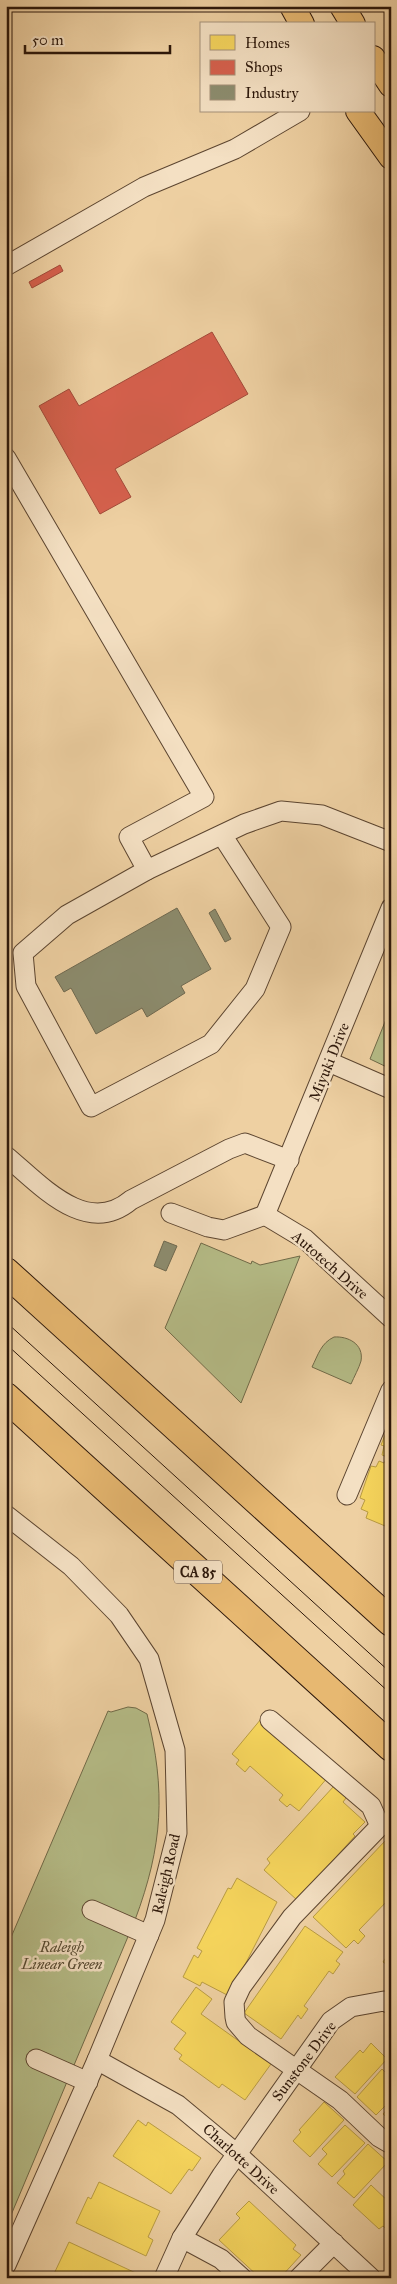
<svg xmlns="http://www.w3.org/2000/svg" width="397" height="2284" font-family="'IM FELL Great Primer',serif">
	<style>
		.green { fill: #b5bc87; stroke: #706a48 }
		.homes { fill: #f6d55c; stroke: #b99c43 }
		.shops { fill: #d6604d; stroke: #a34a39 }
		.industry { fill: #8c8c6e; stroke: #6f6950 }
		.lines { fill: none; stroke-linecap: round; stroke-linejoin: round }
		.minor-casing { stroke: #5c4530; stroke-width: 21 }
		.major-casing { stroke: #2c170a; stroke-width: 26 }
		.highway-casing { stroke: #2c170a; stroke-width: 30 }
		.minor { stroke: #f4e0c3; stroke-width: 19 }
		.major { stroke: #e7b871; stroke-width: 24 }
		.highway { stroke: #e7b871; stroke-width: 28 }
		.tram { stroke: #2c170a; stroke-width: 1 }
		.labels { text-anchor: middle; stroke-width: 5; stroke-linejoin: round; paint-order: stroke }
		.shield { fill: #f4e0c3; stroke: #685342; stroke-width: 1 }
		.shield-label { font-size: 14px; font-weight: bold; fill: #2c170a }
		.street-label { font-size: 15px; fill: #2c170a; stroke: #f4e0c3 }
		.park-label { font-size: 15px; font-style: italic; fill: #554930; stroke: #f4e0c3 }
	</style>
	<rect width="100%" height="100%" fill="#eed0a2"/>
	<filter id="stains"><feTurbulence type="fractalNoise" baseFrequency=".004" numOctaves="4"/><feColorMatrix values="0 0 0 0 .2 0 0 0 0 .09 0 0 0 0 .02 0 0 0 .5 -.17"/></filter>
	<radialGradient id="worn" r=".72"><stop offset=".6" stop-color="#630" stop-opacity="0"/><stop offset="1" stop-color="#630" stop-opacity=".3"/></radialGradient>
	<g class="green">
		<polygon points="391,1007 391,1069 370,1059"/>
		<polygon points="201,1243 251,1264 252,1261 260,1265 300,1256 241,1403 165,1328"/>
		<path d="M334 1337C348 1336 364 1344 361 1361 359 1368 354 1377 351 1384L312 1367C318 1355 321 1343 334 1337Z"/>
		<path d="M128 1707 136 1708 147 1714C166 1791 163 1845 135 1920L6 2227V1949L108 1711 111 1712Z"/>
	</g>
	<g class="homes">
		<polygon points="391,1420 391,1528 390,1528 366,1518 368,1512 361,1509 365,1500 360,1498 371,1466 376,1467 379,1461 384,1463 387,1457 382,1455 384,1446 381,1445"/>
		<polygon points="261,1719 328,1777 299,1811 290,1804 287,1807 279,1800 283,1795 250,1766 245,1772 236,1764 239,1760 232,1754"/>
		<polygon points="334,1786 346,1798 343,1802 365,1822 353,1834 355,1836 297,1900 264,1870 270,1863 267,1859"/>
		<polygon points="385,1841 391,1847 391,1897 359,1930 365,1936 358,1944 354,1940 346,1948 313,1917"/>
		<polygon points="237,1878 277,1902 229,1996 202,1982 200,1986 183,1977 194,1955 198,1958 202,1951 197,1948 228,1888 231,1889"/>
		<polygon points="305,1926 343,1952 336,1961 340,1964 333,1974 329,1971 304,2006 308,2009 301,2019 298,2015 281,2039 244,2013"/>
		<polygon points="391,1950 391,1964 389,1966 383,1962"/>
		<polygon points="196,1987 212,1999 201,2014 271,2064 245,2100 222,2084 219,2088 179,2059 182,2055 174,2049 186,2033 171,2022"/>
		<polygon points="371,2043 387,2059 355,2094 335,2077 360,2050 363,2053"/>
		<polygon points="391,2065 391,2100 376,2115 357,2097 382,2069 385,2072"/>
		<polygon points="324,2102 344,2120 310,2157 293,2141 301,2132 299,2130"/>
		<polygon points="391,2105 391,2121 383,2114"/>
		<polygon points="138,2120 146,2126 148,2122 201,2158 192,2171 189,2169 171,2194 113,2156"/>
		<polygon points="345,2125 365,2143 332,2177 318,2164 327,2154 322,2149"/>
		<polygon points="368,2144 388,2162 354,2198 337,2183 345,2174 343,2171"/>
		<polygon points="99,2182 160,2211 148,2237 153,2240 146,2256 76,2223 88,2197 91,2199"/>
		<polygon points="371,2185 391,2204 391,2234 383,2226 379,2229 353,2205"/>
		<polygon points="249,2201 296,2245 293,2249 301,2255 280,2278 260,2278 219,2240 240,2218 236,2214"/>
		<polygon points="69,2242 138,2274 136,2278 52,2278"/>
	</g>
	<g class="shops">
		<polygon points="60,265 63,271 32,288 29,282"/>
		<polygon points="212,332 248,394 115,469 131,497 100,514 39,406 69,389 79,406"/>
	</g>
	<g class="industry">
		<polygon points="177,908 211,969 181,986 185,993 147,1017 142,1008 96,1034 71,988 64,992 55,977"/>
		<polygon points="215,909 231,939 225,942 209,913"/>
		<polygon points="164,1241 177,1246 166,1271 154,1266"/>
	</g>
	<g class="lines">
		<g class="minor-casing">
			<g id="minor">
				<polyline points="6,266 144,187 235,149 300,111"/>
				<polyline points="6,458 204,797 129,837 147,870"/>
				<polyline points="222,835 281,927 255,989 211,1044 91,1107 26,986 23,953 67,915 147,870 244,824 281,811 322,815 391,842"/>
				<polyline points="329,1062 391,1089"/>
				<path d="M6 1156C40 1184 86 1238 131 1200L229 1149 245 1143 289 1160"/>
				<polyline points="171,1213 208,1227 224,1230 265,1215"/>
				<polyline points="265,1215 391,908"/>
				<polyline points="265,1215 305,1239 391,1318"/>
				<polyline points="347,1495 391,1390"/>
				<polyline points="6,1515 71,1566 119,1615 149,1659 175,1750 177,1833 155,1920 97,2060 6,2265"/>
				<polyline points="270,1720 371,1806 380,1826"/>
				<polyline points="380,1826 292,1917 241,1987 234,2002 235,2017 236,2022 248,2036 340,2100 379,2137 391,2144"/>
				<polyline points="92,1910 149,1935"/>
				<polyline points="36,2059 88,2082"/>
				<polyline points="97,2060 178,2105 237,2154 371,2278"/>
				<polyline points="182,2238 221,2259 242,2278"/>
				<polyline points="164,2278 182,2238 222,2175 331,2021 351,2007 384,2001 391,2004"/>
				<polyline points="299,2278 334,2243"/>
			</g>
		</g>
		<g class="major-casing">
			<g id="major">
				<polyline points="292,6 302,24"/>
				<polyline points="342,6 353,24"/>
				<polyline points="373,58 391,85"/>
				<polyline points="358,111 391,157"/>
			</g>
		</g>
		<g class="highway-casing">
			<g id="highway">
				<polyline points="6,1272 391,1622"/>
				<polyline points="6,1397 391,1747"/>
			</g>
		</g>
		<use href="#minor" class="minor"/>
		<use href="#major" class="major"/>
		<use href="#highway" class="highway"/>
		<g class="tram">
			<polyline points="6,1322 391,1673"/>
			<polyline points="6,1344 391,1694"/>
		</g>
	</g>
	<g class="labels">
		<rect class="shield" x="174" y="1560.5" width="48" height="23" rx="4"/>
		<g class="shield-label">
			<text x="198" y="1577">CA 85</text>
		</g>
		<g class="street-label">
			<text transform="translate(329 1062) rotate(-68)" y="5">Miyuki Drive</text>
			<text transform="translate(330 1265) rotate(41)" y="5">Autotech Drive</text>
			<text transform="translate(166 1874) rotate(-77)" y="5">Raleigh Road</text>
			<text transform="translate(304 2061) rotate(-53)" y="5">Sunstone Drive</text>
			<text transform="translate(241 2159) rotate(42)" y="5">Charlotte Drive</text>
		</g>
		<g class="park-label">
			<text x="62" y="1952">Raleigh<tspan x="62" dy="17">Linear Green</tspan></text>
		</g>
	</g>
	<rect width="397" height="2284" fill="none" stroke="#eed0a2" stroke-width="25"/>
	<rect x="8" y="8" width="382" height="2269" fill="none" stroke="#2c170a" stroke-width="2.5"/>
	<rect x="12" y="12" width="372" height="2259" fill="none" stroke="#2c170a"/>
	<rect x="200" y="22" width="175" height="90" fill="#f4e0c3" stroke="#a49079"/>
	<rect x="210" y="35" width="25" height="15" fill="#f6d55c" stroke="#a49079"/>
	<text x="245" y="48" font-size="15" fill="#2c170a">Homes</text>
	<rect x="210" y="60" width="25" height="15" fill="#d6604d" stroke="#a49079"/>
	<text x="245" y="72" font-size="15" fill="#2c170a">Shops</text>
	<rect x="210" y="85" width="25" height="15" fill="#8c8c6e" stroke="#a49079"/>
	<text x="245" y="98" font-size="15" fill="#2c170a">Industry</text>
	<path d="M25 45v8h145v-8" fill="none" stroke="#2c170a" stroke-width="2.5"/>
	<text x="32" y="45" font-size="15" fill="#2c170a" stroke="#f4e0c3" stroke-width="4" paint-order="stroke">50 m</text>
	<rect width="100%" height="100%" filter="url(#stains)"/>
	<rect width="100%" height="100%" fill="url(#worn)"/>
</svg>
